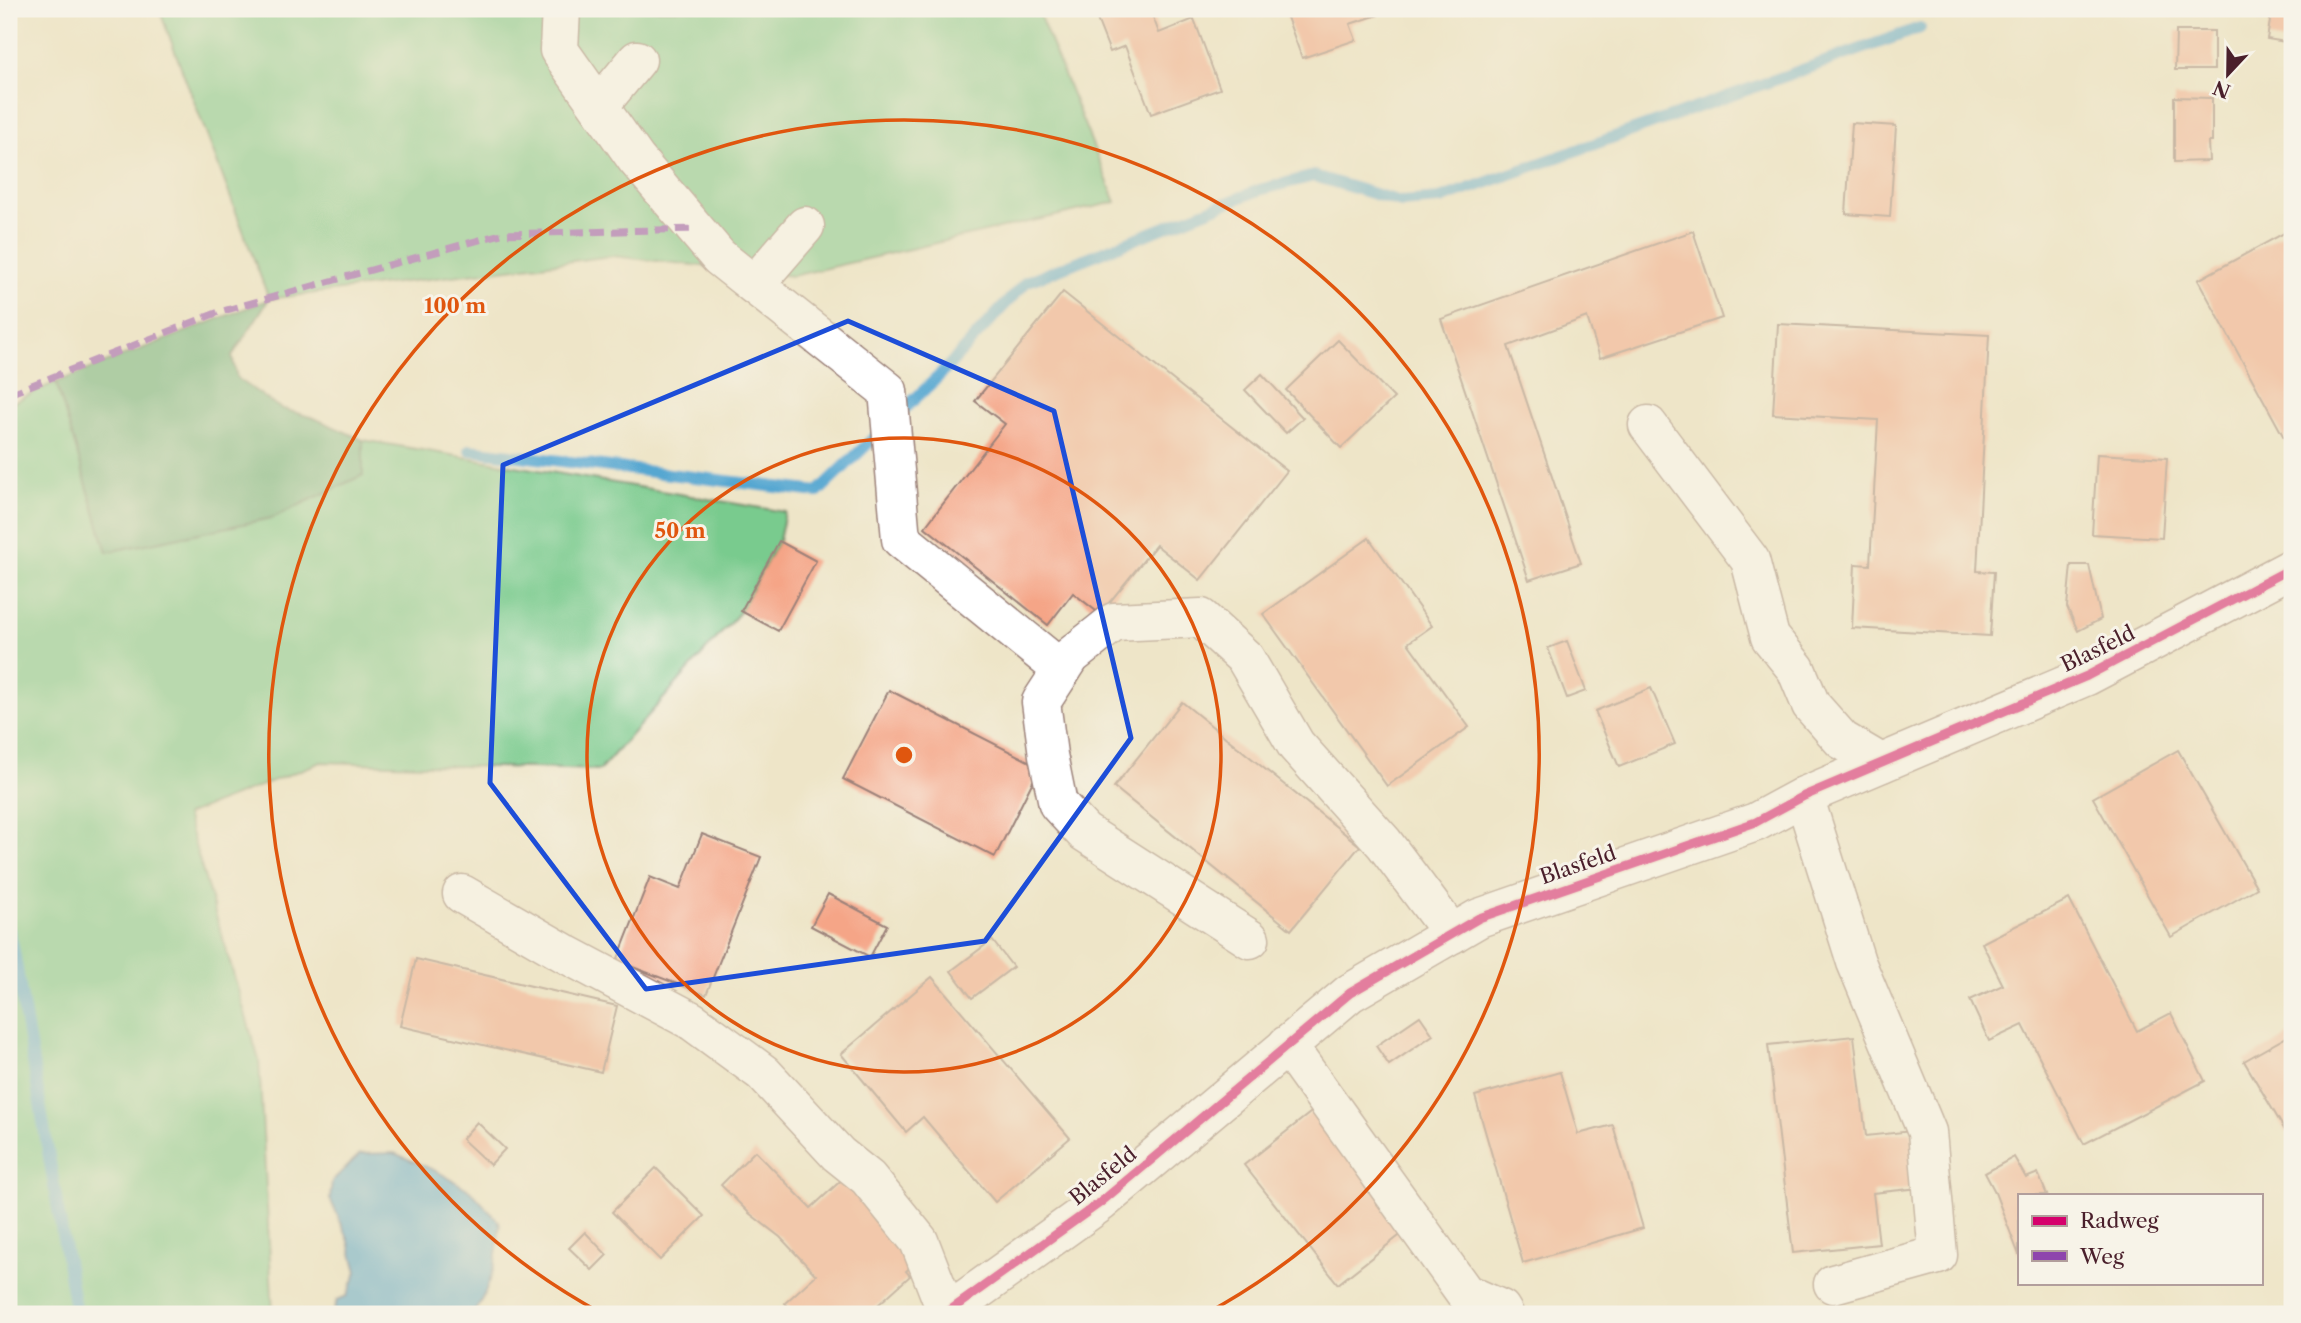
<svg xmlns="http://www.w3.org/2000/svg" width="2301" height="1323" font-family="'Libre Caslon Text',serif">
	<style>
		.green { fill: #79cb8e; stroke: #62755c; stroke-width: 2 }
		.forest { fill: #62af79; stroke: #566752; stroke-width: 2 }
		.water { fill: #57a7d1; stroke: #50637e; stroke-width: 2 }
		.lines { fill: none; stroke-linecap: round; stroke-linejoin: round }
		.stream { stroke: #57a7d1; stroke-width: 12 }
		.building { fill: #f5a587 }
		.minor-casing { stroke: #9c827a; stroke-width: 41 }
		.minor { stroke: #fff; stroke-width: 38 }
		.quiet { stroke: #8e44ad; stroke-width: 7; stroke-dasharray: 14 7; stroke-linecap: butt }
		.cycleway-casing { stroke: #f7f3e8; stroke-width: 13 }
		.cycleway { stroke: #d6006c; stroke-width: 9 }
		.marked { fill: none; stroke: #1d4ed8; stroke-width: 5; stroke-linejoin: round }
		.ring { fill: none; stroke: #e0560e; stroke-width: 3.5 }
		.labels { text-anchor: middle; stroke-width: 6; stroke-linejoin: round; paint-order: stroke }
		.street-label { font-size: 21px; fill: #4a1f2b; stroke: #f7f3e8 }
		.centre { fill: #e0560e; stroke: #f7f3e8; stroke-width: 3.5 }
		.ring-label { font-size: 21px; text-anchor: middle; font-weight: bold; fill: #e0560e; stroke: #f7f3e8; stroke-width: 6; stroke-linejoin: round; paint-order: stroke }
	</style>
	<rect width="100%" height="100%" fill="#f7f3e8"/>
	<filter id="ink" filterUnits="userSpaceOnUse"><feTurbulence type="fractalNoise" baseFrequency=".0143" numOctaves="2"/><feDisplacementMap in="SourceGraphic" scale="14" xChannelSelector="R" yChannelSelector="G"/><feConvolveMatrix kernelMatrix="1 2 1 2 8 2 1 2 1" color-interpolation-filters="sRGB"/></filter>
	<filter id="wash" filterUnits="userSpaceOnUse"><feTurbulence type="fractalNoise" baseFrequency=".00686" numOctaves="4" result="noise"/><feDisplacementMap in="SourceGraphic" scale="28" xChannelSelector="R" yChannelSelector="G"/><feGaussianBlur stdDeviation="1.57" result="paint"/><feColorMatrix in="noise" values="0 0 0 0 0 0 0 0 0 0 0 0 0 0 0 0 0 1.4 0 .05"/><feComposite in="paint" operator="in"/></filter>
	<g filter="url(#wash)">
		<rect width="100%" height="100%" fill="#eee5c8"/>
		<g class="green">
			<polygon points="159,9 1037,9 1116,202 792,276 612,256 269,299"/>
			<polygon points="56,382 107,552 363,475 363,440 785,512 779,541 741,611 600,770 321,762 186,815 259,1060 273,1314 9,1314 9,404"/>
		</g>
		<polygon class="forest" points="269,299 232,356 237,378 280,408 314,418 363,440 363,475 272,518 107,552 56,382"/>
		<path class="water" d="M394 1153 438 1172 471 1191 500 1223C496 1261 494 1282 473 1314H333L337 1300 347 1296 357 1272 348 1238 330 1199 332 1181 360 1154Z"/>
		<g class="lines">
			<g class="stream">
				<polyline points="896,417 941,374 1026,282 1259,190 1314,176 1401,202 1440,199 1920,28"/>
				<polyline points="470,450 818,492 883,429"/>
				<polyline points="9,931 13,946 76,1314"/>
			</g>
		</g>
		<g id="blocks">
			<g class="building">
				<polygon points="1093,9 1150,9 1159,33 1194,19 1220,89 1151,114 1125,46 1110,52"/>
				<polygon points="1284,9 1376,9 1378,15 1350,24 1356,40 1302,58"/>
				<polygon points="2272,9 2292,9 2292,43 2267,39"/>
				<polygon points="2176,31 2214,31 2214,70 2175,70"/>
				<polygon points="2174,97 2212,98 2212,142 2208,142 2209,161 2174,162"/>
				<polygon points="1852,123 1896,126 1890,217 1846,214"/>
				<polygon points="1693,231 1722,318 1600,358 1587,317 1508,346 1581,563 1529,580 1441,319"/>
				<polygon points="2284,233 2292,247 2292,452 2198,280"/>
				<polygon points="1063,292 1287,471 1200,580 1156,545 1100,614 1073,593 1048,625 925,527 1005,424 975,401"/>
				<polygon points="1778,324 1989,335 1977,571 1994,572 1990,636 1852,628 1855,564 1870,565 1878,420 1773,414"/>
				<polygon points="1338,340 1394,398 1341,448 1286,390"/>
				<polygon points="1262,374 1303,418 1286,433 1245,390"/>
				<polygon points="2097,454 2167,458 2162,538 2092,534"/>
				<polygon points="1369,538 1432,626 1408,643 1469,727 1387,786 1263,614"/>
				<polygon points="779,541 816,561 778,631 741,611"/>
				<polygon points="2071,565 2089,565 2101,619 2078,631 2067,607"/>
				<polygon points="1567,641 1586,691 1567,698 1548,648"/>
				<polygon points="1651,688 1675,744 1619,767 1595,711"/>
				<polygon points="889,690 1040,767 995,857 843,779"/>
				<polygon points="1182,702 1360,846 1291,930 1114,787"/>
				<polygon points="2178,750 2257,888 2171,937 2093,798"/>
				<polygon points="702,834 761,857 706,995 617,961 650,877 680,889"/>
				<polygon points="828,894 887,925 870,957 811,926"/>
				<polygon points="2069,899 2137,1031 2171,1013 2205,1081 2084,1144 2023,1025 1989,1041 1970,1000 2003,985 1982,943"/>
				<polygon points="992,940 1013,967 972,998 951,971"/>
				<polygon points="416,959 617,1006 601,1072 400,1026"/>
				<polygon points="932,977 1070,1138 995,1202 923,1117 906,1132 841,1054"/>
				<polygon points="1420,1016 1433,1035 1389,1065 1376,1046"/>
				<polygon points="2292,1034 2292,1128 2286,1132 2244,1061"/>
				<polygon points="1854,1036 1866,1136 1912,1131 1919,1188 1873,1193 1879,1244 1793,1253 1768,1045"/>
				<polygon points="1560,1072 1578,1134 1613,1125 1643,1228 1523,1263 1475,1096"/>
				<polygon points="1319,1106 1413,1225 1338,1284 1244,1165"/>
				<polygon points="477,1122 505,1149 490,1165 462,1139"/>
				<polygon points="755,1151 811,1208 847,1175 923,1256 906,1271 910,1276 868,1314 852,1314 849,1311 846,1314 795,1314 785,1303 816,1275 780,1237 749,1213 721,1185"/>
				<polygon points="2014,1157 2026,1178 2038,1173 2047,1195 2019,1195 2019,1255 1994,1190 1985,1173"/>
				<polygon points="656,1168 704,1216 660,1260 612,1212"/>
				<polygon points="585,1232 607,1255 592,1270 569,1248"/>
			</g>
		</g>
	</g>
	<g filter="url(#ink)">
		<use href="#blocks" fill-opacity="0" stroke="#9c827a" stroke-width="2"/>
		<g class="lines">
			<g class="minor-casing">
				<g id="minor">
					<polyline points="561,9 559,50 636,159 719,257 888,391 901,539 1062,670"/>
					<polyline points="599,106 637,60"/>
					<polyline points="754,285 805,226"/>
					<polyline points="1648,425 1750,560 1770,637 1796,669 1811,705 1842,740 1881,763"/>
					<polyline points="1804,796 1856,962 1927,1132 1938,1255 1833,1284"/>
					<polyline points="462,894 566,954 692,1021 763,1073 838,1154 868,1178 919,1241 947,1313"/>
					<polyline points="1250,939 1084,832 1058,804 1048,755 1041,702 1071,656 1114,622 1201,618 1245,658 1296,745 1384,843 1452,934"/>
					<polyline points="1287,1045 1465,1293 1501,1309 1504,1314"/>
					<polyline points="945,1314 1101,1202 1350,993 1479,918 1756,822 1804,796 2087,676 2292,568"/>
				</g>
			</g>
			<use href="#minor" class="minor"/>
			<polyline class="quiet" points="9,394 219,312 501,234 696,229"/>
			<g class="cycleway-casing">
				<polyline id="cycleway" points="945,1314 1101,1202 1350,993 1479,918 1756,822 1804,796 2087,676 2292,568"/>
			</g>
			<use href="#cycleway" class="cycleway"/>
		</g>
	</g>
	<path d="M0 0H2301V1323H0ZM848 321 1054 411 1131 738 985 941 646 989 490 783 503 465Z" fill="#eee5c8" fill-opacity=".55" fill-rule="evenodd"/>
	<path class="marked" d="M848 321 1054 411 1131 738 985 941 646 989 490 783 503 465Z"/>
	<g class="ring">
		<circle cx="904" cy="755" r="317"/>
		<path d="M601 1313A635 635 0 1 1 1207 1313"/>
	</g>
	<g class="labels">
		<g class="street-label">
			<text transform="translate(2098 649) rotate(-26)" y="7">Blasfeld</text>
			<text transform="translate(1578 865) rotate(-19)" y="7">Blasfeld</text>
			<text transform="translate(1103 1176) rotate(-39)" y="7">Blasfeld</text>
		</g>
	</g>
	<circle cx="904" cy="755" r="10" class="centre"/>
	<g class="ring-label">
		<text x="455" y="313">100 m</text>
		<text x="680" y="538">50 m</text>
	</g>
	<rect width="2301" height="1323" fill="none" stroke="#f7f3e8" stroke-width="35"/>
	<rect x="2018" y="1194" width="245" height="91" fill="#f7f3e8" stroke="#b29e9c" stroke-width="2"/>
	<rect x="2032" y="1216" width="35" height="10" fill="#d6006c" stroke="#b29e9c" stroke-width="2"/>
	<text x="2080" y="1228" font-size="21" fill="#4a1f2b">Radweg</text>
	<rect x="2032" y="1251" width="35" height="10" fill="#8e44ad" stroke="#b29e9c" stroke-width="2"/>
	<text x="2080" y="1264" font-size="21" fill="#4a1f2b">Weg</text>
	<g transform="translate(2228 74) rotate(202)" stroke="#f7f3e8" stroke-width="5" paint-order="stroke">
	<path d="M0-5L12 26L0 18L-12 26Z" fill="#4a1f2b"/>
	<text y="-10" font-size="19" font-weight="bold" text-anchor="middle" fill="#4a1f2b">N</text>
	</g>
</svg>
